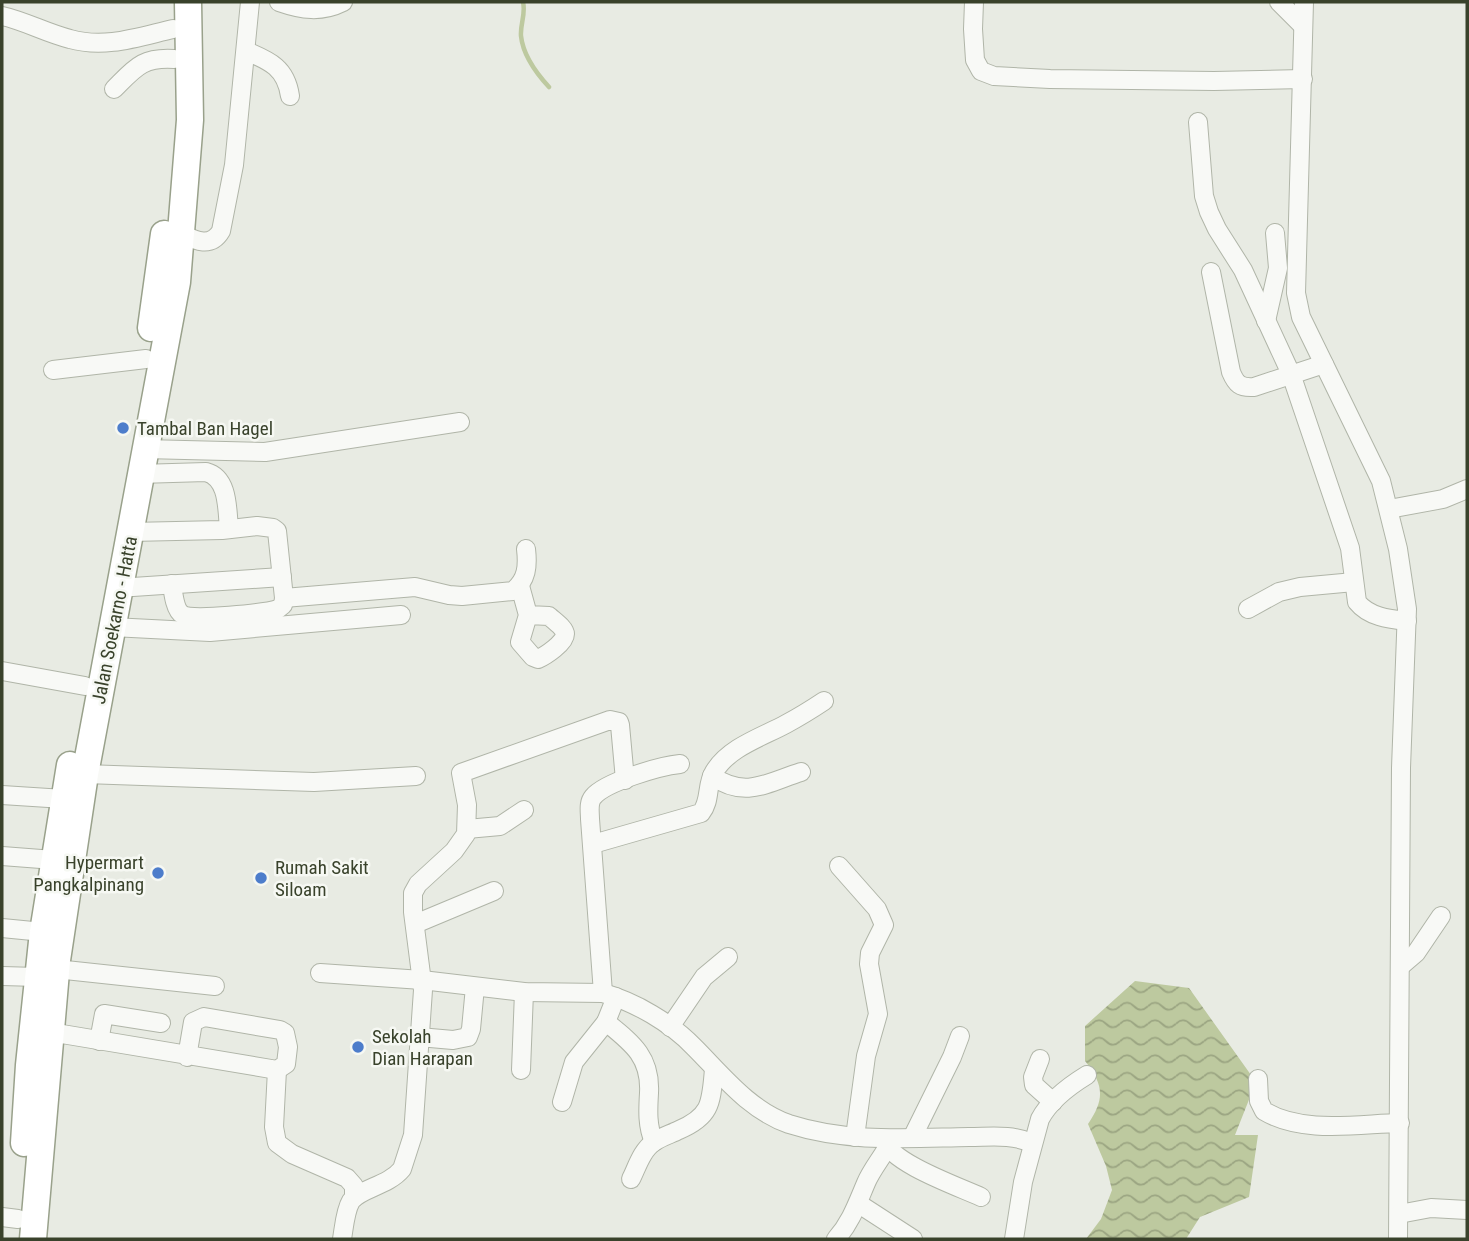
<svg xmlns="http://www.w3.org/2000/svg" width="1469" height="1241" font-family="'Roboto Condensed',sans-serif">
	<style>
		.water { fill: url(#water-waves) }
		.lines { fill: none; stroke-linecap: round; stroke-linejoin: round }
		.stream { stroke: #bdc99f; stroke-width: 4.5 }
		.minor-casing { stroke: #b0b5a8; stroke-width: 20 }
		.highway-casing { stroke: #99a18b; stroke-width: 29 }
		.minor { stroke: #f8f9f6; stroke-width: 18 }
		.highway { stroke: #fff; stroke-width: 26 }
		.poi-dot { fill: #4d7dcb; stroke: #f6f8f3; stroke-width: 2.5 }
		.labels { text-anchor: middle; stroke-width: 5; stroke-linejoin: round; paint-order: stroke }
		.poi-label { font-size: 19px; fill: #39422b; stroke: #f6f8f3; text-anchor: start }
		.street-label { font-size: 19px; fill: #39422b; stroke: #f6f8f3 }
	</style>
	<defs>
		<pattern id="water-waves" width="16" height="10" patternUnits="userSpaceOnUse" patternTransform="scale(1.75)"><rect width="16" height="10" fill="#bdc99f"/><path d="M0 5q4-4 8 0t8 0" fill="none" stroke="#9ba582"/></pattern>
	</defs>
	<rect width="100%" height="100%" fill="#e8ebe3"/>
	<path class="water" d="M1135 981 1189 988 1256 1082 1235 1135H1258L1249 1197 1200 1217 1186 1239H1086L1101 1219 1112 1190 1106 1166 1088 1124C1105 1099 1104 1085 1085 1061V1026Z"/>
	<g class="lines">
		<path class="stream" d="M523 2C526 14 520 24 521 36 523 55 537 74 549 87"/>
		<g class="minor-casing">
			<g id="minor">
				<path d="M279 2C302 10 321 13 343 2"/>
				<polyline points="974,2 973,29 975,60 981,71 994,76 1050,79 1214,81 1303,79"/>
				<polyline points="1279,2 1302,25"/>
				<polyline points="1304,2 1296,293 1301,317 1381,481 1398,549 1407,609 1401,768 1398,1239"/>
				<path d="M2 16C25 21 46 33 70 39 105 49 138 37 173 29"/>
				<path d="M246 51C270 61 286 68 290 96"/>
				<path d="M114 89C135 68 142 57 174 59"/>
				<path d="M1198 122 1204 196 1209 212 1217 229 1243 270 1291 374 1350 548 1357 602C1369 617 1389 619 1407 621"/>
				<path d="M182 234C196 241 211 248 221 231L234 165 250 2"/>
				<path d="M1211 272 1231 372C1236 384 1240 388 1254 387L1324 364"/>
				<polyline points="1266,321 1278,268 1275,233"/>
				<polyline points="53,370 146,359"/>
				<polyline points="144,449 265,452 460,422"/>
				<path d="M139 474 206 472C229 478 227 510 229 529"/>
				<polyline points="1389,509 1443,499 1467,489"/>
				<path d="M130 532 222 530 257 526 273 528 277 531 284 598 283 605 278 609C266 613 192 621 183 615 175 611 173 592 172 584"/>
				<path d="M520 586 528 615 520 642 533 657 538 659C545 656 565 643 565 634 565 628 553 620 549 616L528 615"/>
				<polyline points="118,588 282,577"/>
				<path d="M284 598 415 587 449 595 462 596 513 591C527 580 528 566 526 549"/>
				<polyline points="1248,609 1279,592 1300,587 1354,582"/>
				<polyline points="112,627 210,632 401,615"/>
				<polyline points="2,671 85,686"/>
				<polyline points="85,774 314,782 416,776"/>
				<path d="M712 776C745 799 767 783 801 772"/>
				<polyline points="2,795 64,799"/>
				<polyline points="467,829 500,826 524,810"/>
				<path d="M593 844 701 813C711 801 706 785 714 772 729 747 762 737 786 724 799 717 812 709 824 701"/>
				<polyline points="2,856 54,860"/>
				<polyline points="839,866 877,909 884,925 870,953 869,964 878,1014 866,1056 855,1137"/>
				<polyline points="415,924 494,891"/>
				<polyline points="2,928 43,932"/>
				<polyline points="1402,965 1416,953 1441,916"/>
				<polyline points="56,969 215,986"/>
				<path d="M320 973 422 980 524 992 603 993C635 1002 671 1023 694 1047 723 1076 749 1110 789 1124 848 1143 908 1138 969 1137 991 1137 1011 1134 1032 1143"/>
				<polyline points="2,976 37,977"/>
				<path d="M603 993 590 819C590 812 588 803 593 797 605 782 660 766 680 764"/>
				<path d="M606 1022C632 1043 651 1057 649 1093 648 1110 647 1126 654 1142"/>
				<polyline points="670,1027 704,977 728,957"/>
				<polyline points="50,1032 277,1070 286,1064 288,1047 285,1033 280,1030 204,1017 193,1022 187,1057"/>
				<polyline points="419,1037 453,1040 468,1037 471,1029 475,987"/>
				<polyline points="99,1041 104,1014 161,1023"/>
				<polyline points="1040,1059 1033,1077 1034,1085 1053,1102"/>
				<polyline points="277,1070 274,1127 277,1143 292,1154 347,1178 354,1186 354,1198"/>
				<polyline points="521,1070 524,992"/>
				<path d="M1258 1079 1259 1101 1264 1111C1302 1134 1357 1124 1400 1123"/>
				<polyline points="562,1102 574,1062 606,1022 616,997"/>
				<polyline points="912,1138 952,1057 960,1036"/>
				<path d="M884 1140C891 1163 957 1186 981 1197"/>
				<path d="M631 1179C637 1167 642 1150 654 1142 661 1137 671 1134 679 1130 712 1116 711 1102 714 1069"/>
				<polyline points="859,1204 913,1239"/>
				<polyline points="1399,1214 1431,1208 1467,1210"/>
				<polyline points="2,1217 18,1219"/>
				<path d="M342 1239C344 1228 345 1211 351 1201 361 1188 388 1186 402 1169L413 1135 423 990 413 912V893L418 884 454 851 466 834 467 805 461 773 610 720 619 722 620 725 625 780"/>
				<path d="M836 1239C851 1222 857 1204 866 1183 871 1171 880 1160 887 1148"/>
				<path d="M1014 1239 1023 1182 1040 1119C1050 1100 1069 1086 1087 1075"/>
			</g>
		</g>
		<g class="highway-casing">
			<g id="highway">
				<polyline points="151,328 164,234"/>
				<polyline points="24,1143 29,1065 43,932 70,765"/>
				<polyline points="33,1239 57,960 85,774 177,282 190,120 188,2"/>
			</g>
		</g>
		<use href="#minor" class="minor"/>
		<use href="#highway" class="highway"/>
	</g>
	<g class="poi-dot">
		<circle cx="123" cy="428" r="7"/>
		<circle cx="158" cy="873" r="7"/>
		<circle cx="261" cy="878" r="7"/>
		<circle cx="358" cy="1047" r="7"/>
	</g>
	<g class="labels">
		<g class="poi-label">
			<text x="137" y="435">Tambal Ban Hagel</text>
			<text x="144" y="869" text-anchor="end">Hypermart<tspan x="144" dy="22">Pangkalpinang</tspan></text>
			<text x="275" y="874">Rumah Sakit<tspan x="275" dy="22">Siloam</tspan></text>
			<text x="372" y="1043">Sekolah<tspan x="372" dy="22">Dian Harapan</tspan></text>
		</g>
		<g class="street-label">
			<text transform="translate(114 620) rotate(-79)" y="7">Jalan Soekarno - Hatta</text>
		</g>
	</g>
	<rect width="1469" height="1241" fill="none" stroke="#39422b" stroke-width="7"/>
</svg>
